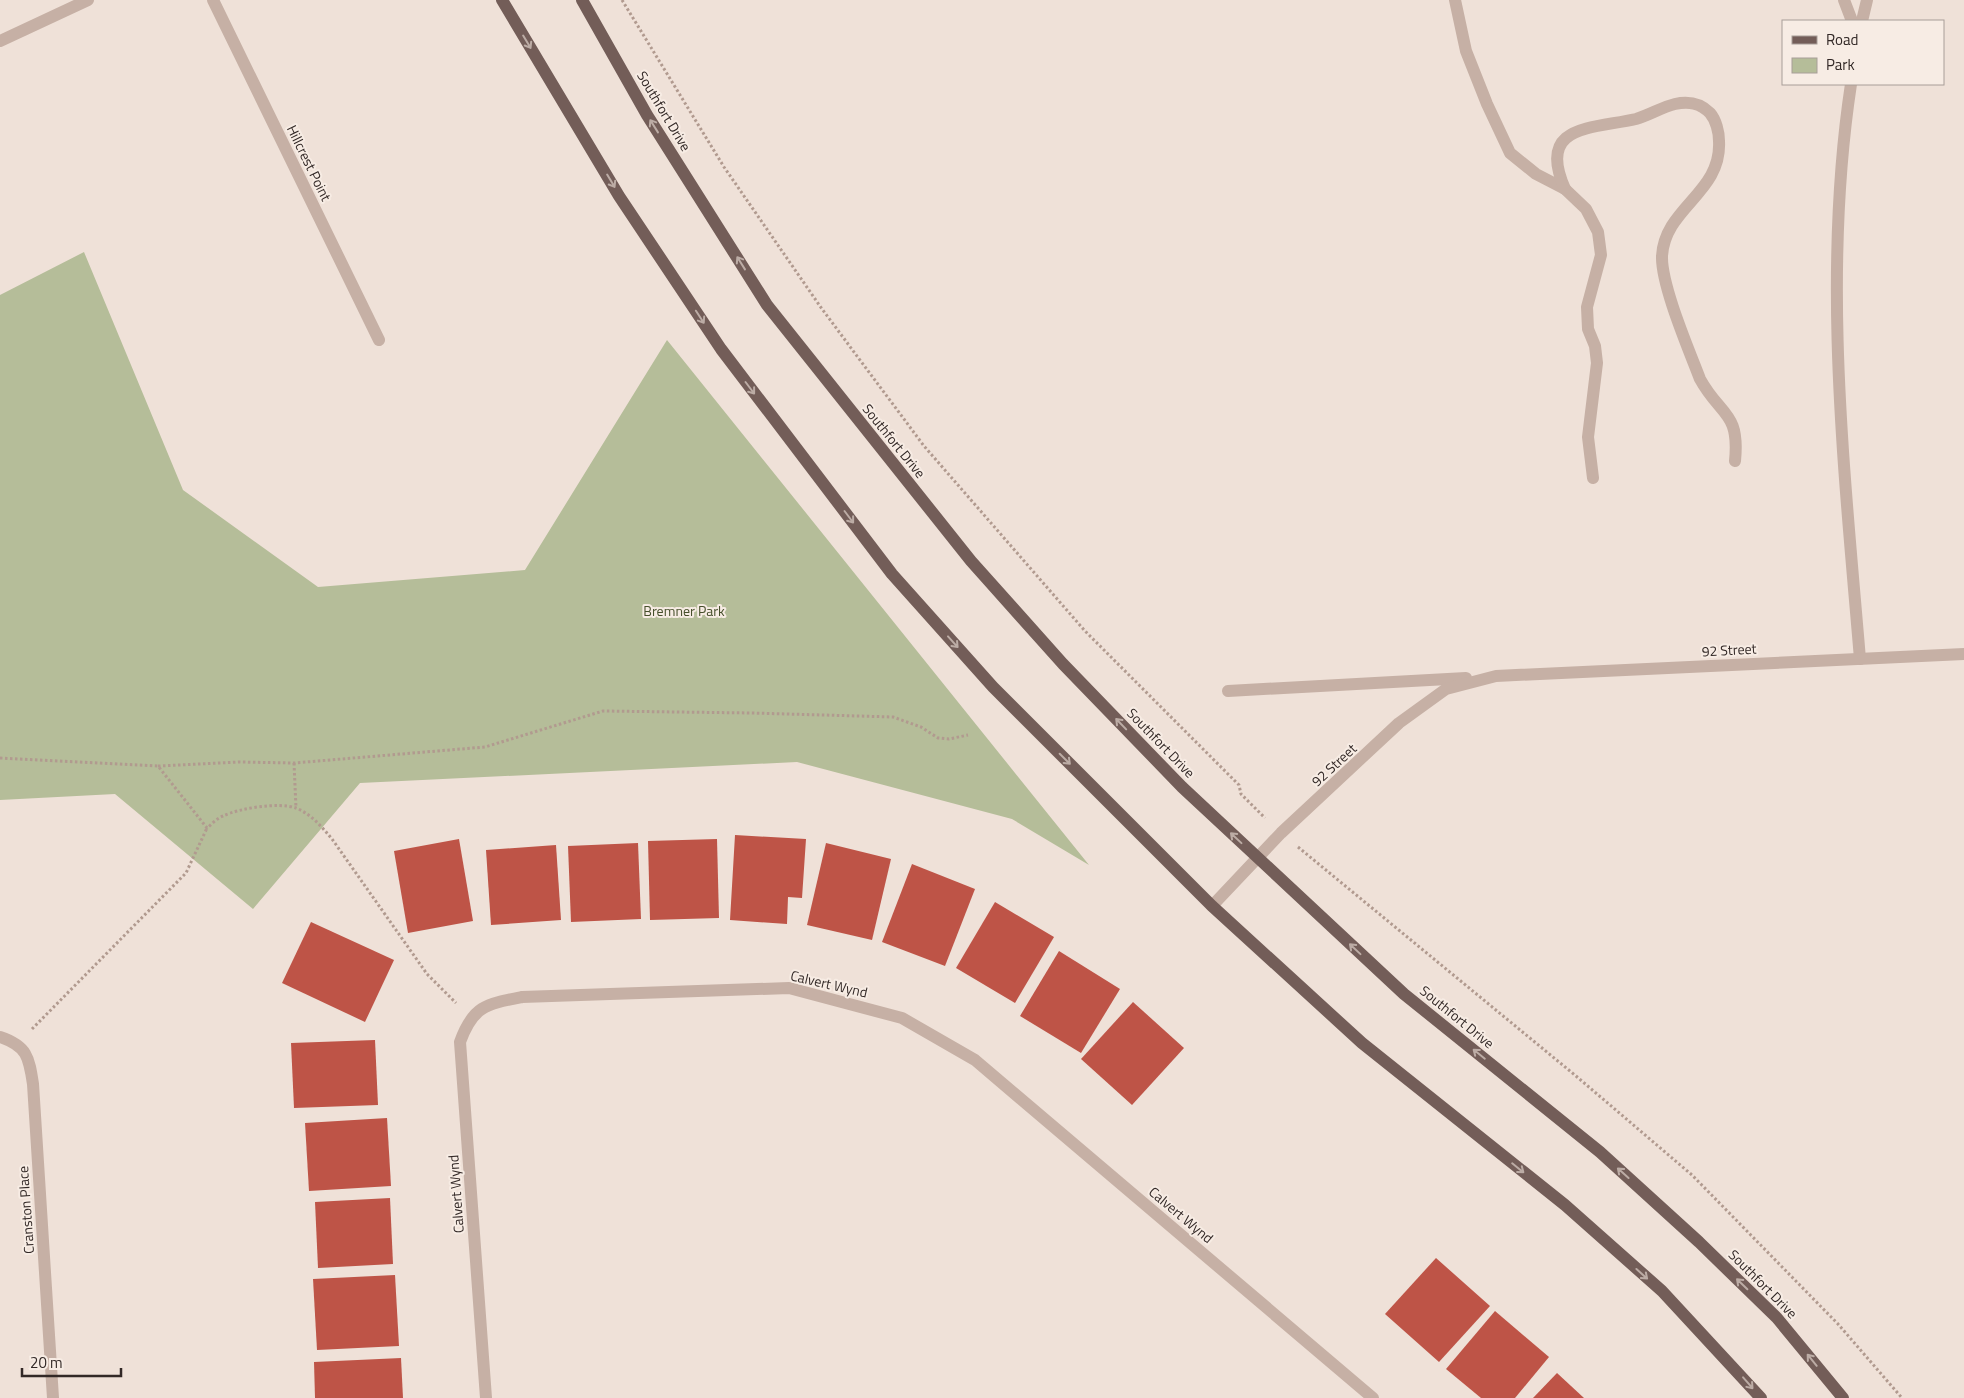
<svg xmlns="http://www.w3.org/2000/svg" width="1964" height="1398" font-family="'Titillium Web',sans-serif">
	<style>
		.green { fill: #b5bd99 }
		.building { fill: #be5447 }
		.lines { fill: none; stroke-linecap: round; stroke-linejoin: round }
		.path { stroke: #b19a8f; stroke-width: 3; stroke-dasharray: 2.5 2.5; stroke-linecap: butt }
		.minor { stroke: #c6b0a5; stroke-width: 12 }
		.major { stroke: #735d58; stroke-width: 12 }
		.oneway { stroke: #bcaca5 }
		.labels { text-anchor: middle; stroke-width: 4; stroke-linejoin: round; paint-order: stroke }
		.street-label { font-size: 14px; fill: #322826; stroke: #f7ece4 }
		.park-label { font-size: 14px; fill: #464f2b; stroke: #f7ece4 }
	</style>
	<rect width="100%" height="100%" fill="#efe1d8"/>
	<polygon class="green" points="84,252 183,490 318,587 525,570 667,340 1089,865 1012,819 797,762 360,783 253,909 115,794 0,800 0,295"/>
	<g class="building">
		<polygon points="735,835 806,839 802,898 788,897 787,924 730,920"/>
		<polygon points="459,839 473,921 408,933 394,851"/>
		<polygon points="717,839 719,918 650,920 648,841"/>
		<polygon points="638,843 641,919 571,922 568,846"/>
		<polygon points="826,843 891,859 872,940 807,925"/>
		<polygon points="556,845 561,920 491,925 486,850"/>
		<polygon points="912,864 975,889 945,966 882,942"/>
		<polygon points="995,902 1054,937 1015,1003 956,968"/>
		<polygon points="311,922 394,960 365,1022 282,983"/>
		<polygon points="1059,951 1120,989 1081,1053 1020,1016"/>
		<polygon points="1133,1002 1184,1048 1132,1105 1081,1059"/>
		<polygon points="375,1040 378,1105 294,1108 291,1043"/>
		<polygon points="387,1118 391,1186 309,1191 305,1123"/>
		<polygon points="390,1198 393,1264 318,1268 315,1202"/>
		<polygon points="1436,1258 1490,1306 1439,1362 1385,1314"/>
		<polygon points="395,1275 399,1346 317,1350 313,1279"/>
		<polygon points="1495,1311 1549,1357 1515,1398 1481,1398 1446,1369"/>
		<polygon points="401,1358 403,1398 315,1398 314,1362"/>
		<polygon points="1557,1373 1584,1398 1533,1398"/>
	</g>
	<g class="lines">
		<g class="path">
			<polyline points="622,0 724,167 822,309 924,446 1085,631 1239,785 1241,794 1265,818"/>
			<path d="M0 758 158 766 207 828C212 824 217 818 223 816 240 808 279 802 296 808 311 814 322 827 332 839L427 974 456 1003"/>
			<polyline points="294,763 296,808"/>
			<polyline points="158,766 239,762 294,763 485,747 603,711 752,713 893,717 921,727 938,738 949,739 968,735"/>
			<polyline points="1298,847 1576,1076 1692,1175 1838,1324 1902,1398"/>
			<polyline points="32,1029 186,873 207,828"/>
		</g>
		<g class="minor">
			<polyline points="213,0 379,340"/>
			<polyline points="1455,0 1466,51 1487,104 1510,153 1536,174 1565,189 1586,209 1598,232 1601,255 1587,307 1588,329 1595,346 1597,363 1588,437 1593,478"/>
			<polyline points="1844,0 1852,21"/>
			<polyline points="1862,21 1867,0"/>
			<polyline points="0,41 88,0"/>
			<path d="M1851 84C1822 275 1844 467 1860 659"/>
			<path d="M1565 189C1536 124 1592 129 1636 119 1650 115 1662 107 1675 104 1689 101 1700 103 1710 113 1716 120 1719 132 1719 141 1722 193 1665 207 1662 256 1661 285 1689 350 1700 379 1720 416 1740 411 1735 461"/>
			<polyline points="1228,691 1466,678"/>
			<polyline points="1212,906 1281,833 1399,723 1446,689 1496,676 1964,654"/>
			<path d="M0 1037C27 1046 29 1057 33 1084L53 1398"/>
			<path d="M486 1398 460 1042C473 1006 486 1004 522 997L789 988 902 1018 975 1060 1373 1398"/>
		</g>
		<g class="major">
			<polyline points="502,0 619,196 721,349 892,574 993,687 1212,906 1362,1043 1565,1205 1662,1291 1761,1398"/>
			<polyline points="582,0 647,115 767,305 971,561 1063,664 1182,787 1404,994 1600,1152 1699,1242 1777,1318 1843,1398"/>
		</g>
	</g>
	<defs><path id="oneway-shaft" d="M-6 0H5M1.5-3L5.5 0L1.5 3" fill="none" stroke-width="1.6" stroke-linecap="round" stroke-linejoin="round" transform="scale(1.25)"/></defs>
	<g class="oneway">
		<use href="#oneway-shaft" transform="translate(527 42) rotate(59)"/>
		<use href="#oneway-shaft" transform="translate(654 126) rotate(-122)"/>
		<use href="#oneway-shaft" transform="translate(611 181) rotate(59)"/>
		<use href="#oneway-shaft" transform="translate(741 263) rotate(-122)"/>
		<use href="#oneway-shaft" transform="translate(700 317) rotate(57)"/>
		<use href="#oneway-shaft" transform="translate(750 388) rotate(53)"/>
		<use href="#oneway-shaft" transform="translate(849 517) rotate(53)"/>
		<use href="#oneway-shaft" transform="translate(953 642) rotate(48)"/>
		<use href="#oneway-shaft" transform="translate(1121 724) rotate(-134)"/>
		<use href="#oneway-shaft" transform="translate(1065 759) rotate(45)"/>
		<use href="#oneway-shaft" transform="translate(1236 838) rotate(-137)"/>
		<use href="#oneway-shaft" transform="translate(1355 949) rotate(-137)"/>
		<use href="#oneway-shaft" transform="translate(1479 1054) rotate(-141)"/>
		<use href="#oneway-shaft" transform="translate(1518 1168) rotate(39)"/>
		<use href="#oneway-shaft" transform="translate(1623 1173) rotate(-138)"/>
		<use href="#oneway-shaft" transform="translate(1642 1274) rotate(42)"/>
		<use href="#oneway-shaft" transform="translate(1742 1284) rotate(-136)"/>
		<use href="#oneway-shaft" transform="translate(1812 1360) rotate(-129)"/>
		<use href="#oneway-shaft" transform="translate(1748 1383) rotate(49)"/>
	</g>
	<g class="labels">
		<g class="street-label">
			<text transform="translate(664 111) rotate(59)" y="5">Southfort Drive</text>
			<text transform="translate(309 163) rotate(64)" y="5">Hillcrest Point</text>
			<text transform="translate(894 441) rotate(51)" y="5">Southfort Drive</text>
			<text transform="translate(1729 650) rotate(-3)" y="5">92 Street</text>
			<text transform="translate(1161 743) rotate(46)" y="5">Southfort Drive</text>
			<text transform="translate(1334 765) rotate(-43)" y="5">92 Street</text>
			<text transform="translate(829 984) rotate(13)" y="5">Calvert Wynd</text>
			<text transform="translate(1457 1017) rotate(39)" y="5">Southfort Drive</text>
			<text transform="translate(456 1194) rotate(-94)" y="5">Calvert Wynd</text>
			<text transform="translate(26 1210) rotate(-94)" y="5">Cranston Place</text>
			<text transform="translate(1181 1215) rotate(40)" y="5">Calvert Wynd</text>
			<text transform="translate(1763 1284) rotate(45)" y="5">Southfort Drive</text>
		</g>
		<g class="park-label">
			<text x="684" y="616">Bremner Park</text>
		</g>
	</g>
	<rect x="1782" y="20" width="162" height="65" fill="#f7ece4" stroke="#a89e98"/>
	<rect x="1792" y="36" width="25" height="8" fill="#735d58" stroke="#a89e98"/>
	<text x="1826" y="45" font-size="15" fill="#322826">Road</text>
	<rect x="1792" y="58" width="25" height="15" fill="#b5bd99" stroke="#a89e98"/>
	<text x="1826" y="70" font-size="15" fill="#322826">Park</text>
	<path d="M22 1368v8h99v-8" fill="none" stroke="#322826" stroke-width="2.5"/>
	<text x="30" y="1368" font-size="15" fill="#322826" stroke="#f7ece4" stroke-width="4" paint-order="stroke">20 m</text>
</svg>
